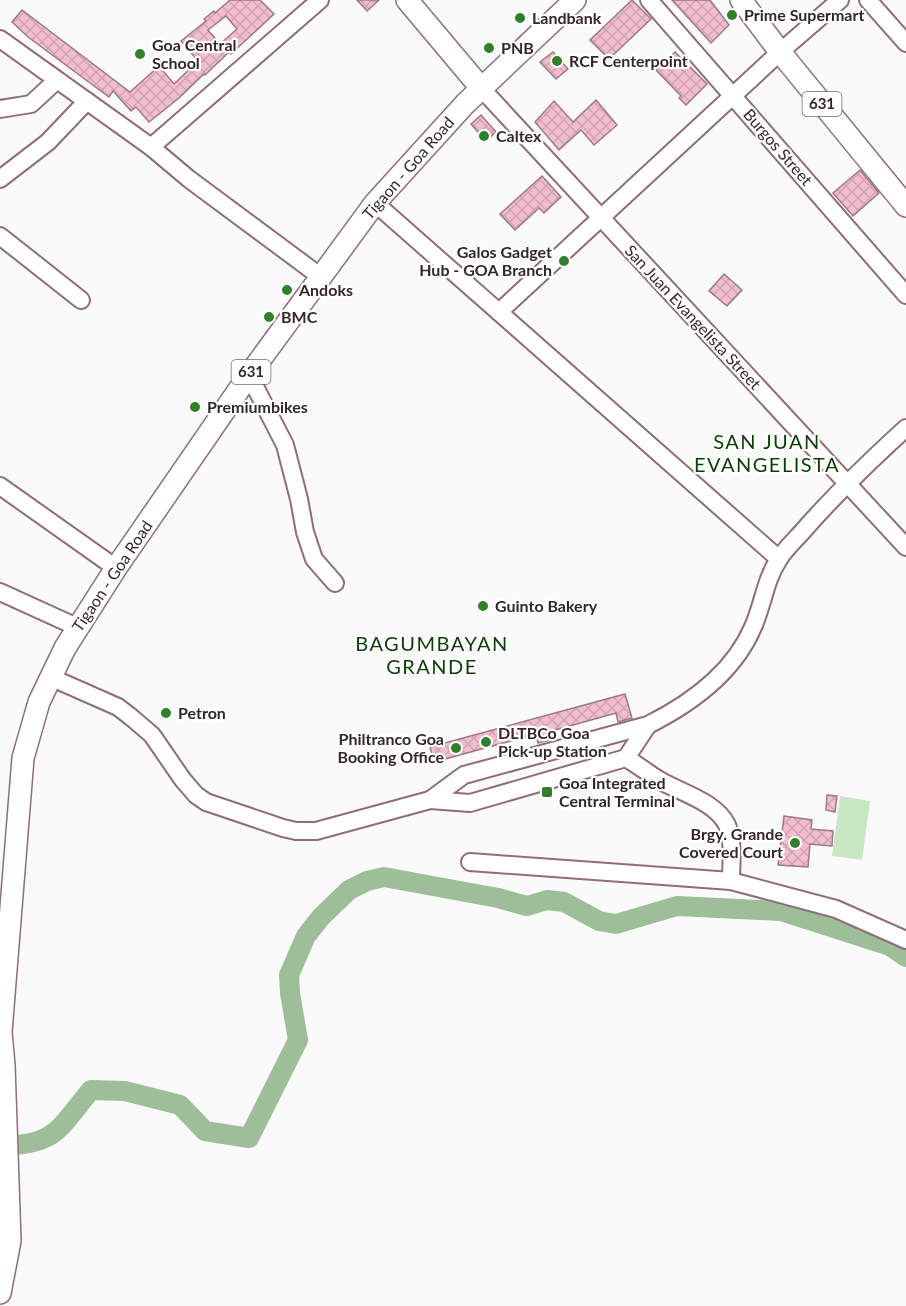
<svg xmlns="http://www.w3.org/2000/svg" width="906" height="1306" font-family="Lato,sans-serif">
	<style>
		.garden { fill: #c9e7c4 }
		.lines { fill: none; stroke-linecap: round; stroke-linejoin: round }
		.river { stroke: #9ebe99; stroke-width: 20 }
		.building { fill: url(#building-cross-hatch); stroke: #9d7a85; stroke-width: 1.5; fill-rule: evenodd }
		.minor-casing { stroke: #906d78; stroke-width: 20 }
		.major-casing { stroke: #906d78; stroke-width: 24 }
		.minor { stroke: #fff; stroke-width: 16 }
		.major { stroke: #fff; stroke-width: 21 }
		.poi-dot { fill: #328029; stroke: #fff; stroke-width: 2 }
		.labels { text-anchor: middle; stroke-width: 4.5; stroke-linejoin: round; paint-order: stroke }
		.shield { fill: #fff; stroke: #72676b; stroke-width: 1.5 }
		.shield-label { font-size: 15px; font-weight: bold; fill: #35262b }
		.poi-label { font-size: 16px; font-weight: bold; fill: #35262b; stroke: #fff; text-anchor: start }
		.street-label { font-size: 16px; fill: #35262b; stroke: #fff }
		.quarter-label { font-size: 20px; letter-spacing: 1.5px; fill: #0b3e05; stroke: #fff }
	</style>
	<defs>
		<pattern id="building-cross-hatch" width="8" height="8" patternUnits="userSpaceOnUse" patternTransform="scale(1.5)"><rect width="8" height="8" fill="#f2becd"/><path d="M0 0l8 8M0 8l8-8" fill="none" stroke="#d0a3b0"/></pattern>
	</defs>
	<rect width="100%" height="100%" fill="#fafafa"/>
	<polygon class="garden" points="840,796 870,801 862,860 832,856"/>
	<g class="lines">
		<path class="river" d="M0 1146C57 1145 58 1129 91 1090L125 1091 180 1105 205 1131 249 1138 298 1040 290 993 289 975 306 936 321 917 349 890 367 881 384 877 498 898 527 906 547 900 564 902 599 921 616 924 677 906 781 911 890 946 906 957"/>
	</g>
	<g class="building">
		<path d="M230 0H260L274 14 231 54 229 52 205 75 204 74 179 98 149 122 136 107 131 111 113 91 109 97 28 37 12 22 22 10 130 92 159 66 174 84 198 61 181 41 206 21 204 19 214 11 215 13ZM226 16 237 29 220 44 208 30Z"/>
		<polygon points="357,0 379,0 367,11"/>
		<polygon points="632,0 651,19 609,59 590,40"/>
		<polygon points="672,0 710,0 729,25 711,43"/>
		<polygon points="553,52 568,69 556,79 540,62"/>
		<polygon points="675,52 707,84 686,105 679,98 681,96 656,70"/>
		<polygon points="596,100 617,125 594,145 581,130 559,150 535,122 554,101 573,122"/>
		<polygon points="481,115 496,132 486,141 471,124"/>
		<polygon points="860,170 879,193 853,216 833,193"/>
		<polygon points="542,176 561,197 544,213 539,208 515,230 500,214"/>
		<polygon points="724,274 742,290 727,306 709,291"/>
		<polygon points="625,694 632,718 618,722 616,713 548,732 550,740 538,743 536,734 434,762 430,747"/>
		<polygon points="827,795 837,796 835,812 826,810"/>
		<polygon points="784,816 812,820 811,829 833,831 832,846 810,844 808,867 778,865"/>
	</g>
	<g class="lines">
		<g class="minor-casing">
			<g id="minor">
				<polyline points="649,0 906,295"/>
				<polyline points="868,0 906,43"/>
				<polyline points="0,39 151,147 189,179 321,277"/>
				<polyline points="481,88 906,547"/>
				<polyline points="0,109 31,104 57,80"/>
				<polyline points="151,147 320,0"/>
				<polyline points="0,179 48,142 87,101"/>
				<polyline points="375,203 779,559"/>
				<polyline points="0,236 81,300"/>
				<polyline points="499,312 780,52 840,0"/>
				<polyline points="249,375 285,445 299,499 305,532 314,559 335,583"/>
				<polyline points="0,486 116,568"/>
				<polyline points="0,592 77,627"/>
				<path d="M50 677 118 707 131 717 152 735 183 780 196 795 206 802 283 828 296 831H316L430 800 464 775 648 725C690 704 734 672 753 627 763 605 765 580 779 559 785 549 795 540 803 531 835 494 870 461 906 428"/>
				<path d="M626 758C638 765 649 774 661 781 682 793 716 802 727 825 734 842 731 864 731 881"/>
				<polyline points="430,800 470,803 626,758 648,725"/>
				<polyline points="470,862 731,881 836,909 906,940"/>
			</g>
		</g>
		<g class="major-casing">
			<g id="major">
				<polyline points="407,0 481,88"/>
				<polyline points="741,0 780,52 906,206"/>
				<polyline points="0,1293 10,1241 4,1065 1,1032 23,758 39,702 65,648 116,568 249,375 375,203 465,104 575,0"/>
			</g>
		</g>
		<use href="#minor" class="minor"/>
		<use href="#major" class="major"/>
	</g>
	<g class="poi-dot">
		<circle cx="732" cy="15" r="6"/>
		<circle cx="520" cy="18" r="6"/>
		<circle cx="489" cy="48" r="6"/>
		<circle cx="140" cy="54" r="6"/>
		<circle cx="557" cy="61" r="6"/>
		<circle cx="484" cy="136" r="6"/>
		<circle cx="564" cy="261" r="6"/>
		<circle cx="287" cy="290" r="6"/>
		<circle cx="269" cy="317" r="6"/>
		<circle cx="195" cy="407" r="6"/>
		<circle cx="483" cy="606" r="6"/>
		<circle cx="166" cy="713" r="6"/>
		<circle cx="486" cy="742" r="6"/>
		<circle cx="456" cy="748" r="6"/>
		<rect x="541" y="786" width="12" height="12" rx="3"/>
		<circle cx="795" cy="843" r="6"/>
	</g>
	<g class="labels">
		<g class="shield">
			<rect x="802.5" y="92" width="39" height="24" rx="4.5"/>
			<rect x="231.5" y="360" width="39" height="24" rx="4.5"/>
		</g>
		<g class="shield-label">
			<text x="822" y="109">631</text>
			<text x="251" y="377">631</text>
		</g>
		<g class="poi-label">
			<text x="744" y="21">Prime Supermart</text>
			<text x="532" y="24">Landbank</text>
			<text x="152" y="51">Goa Central<tspan x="152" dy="18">School</tspan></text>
			<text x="501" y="54">PNB</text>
			<text x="569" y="67">RCF Centerpoint</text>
			<text x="496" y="142">Caltex</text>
			<text x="552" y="258" text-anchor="end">Galos Gadget<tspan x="552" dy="18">Hub - GOA Branch</tspan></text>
			<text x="299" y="296">Andoks</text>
			<text x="281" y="323">BMC</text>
			<text x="207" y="413">Premiumbikes</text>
			<text x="495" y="612">Guinto Bakery</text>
			<text x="178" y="719">Petron</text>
			<text x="498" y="739">DLTBCo Goa<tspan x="498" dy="18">Pick-up Station</tspan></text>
			<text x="444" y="745" text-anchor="end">Philtranco Goa<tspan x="444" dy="18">Booking Office</tspan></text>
			<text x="559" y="789">Goa Integrated<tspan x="559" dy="18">Central Terminal</tspan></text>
			<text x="783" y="840" text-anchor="end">Brgy. Grande<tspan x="783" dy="18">Covered Court</tspan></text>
		</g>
		<g class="street-label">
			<text transform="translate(778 147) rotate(49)" y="6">Burgos Street</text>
			<text transform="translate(408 168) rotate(-49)" y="6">Tigaon - Goa Road</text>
			<text transform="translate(693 317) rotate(47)" y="6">San Juan Evangelista Street</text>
			<text transform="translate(112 576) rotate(-56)" y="6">Tigaon - Goa Road</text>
		</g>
		<g class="quarter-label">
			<text x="767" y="449">SAN JUAN<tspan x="767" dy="23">EVANGELISTA</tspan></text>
			<text x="432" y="651">BAGUMBAYAN<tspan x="432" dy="23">GRANDE</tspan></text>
		</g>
	</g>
</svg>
